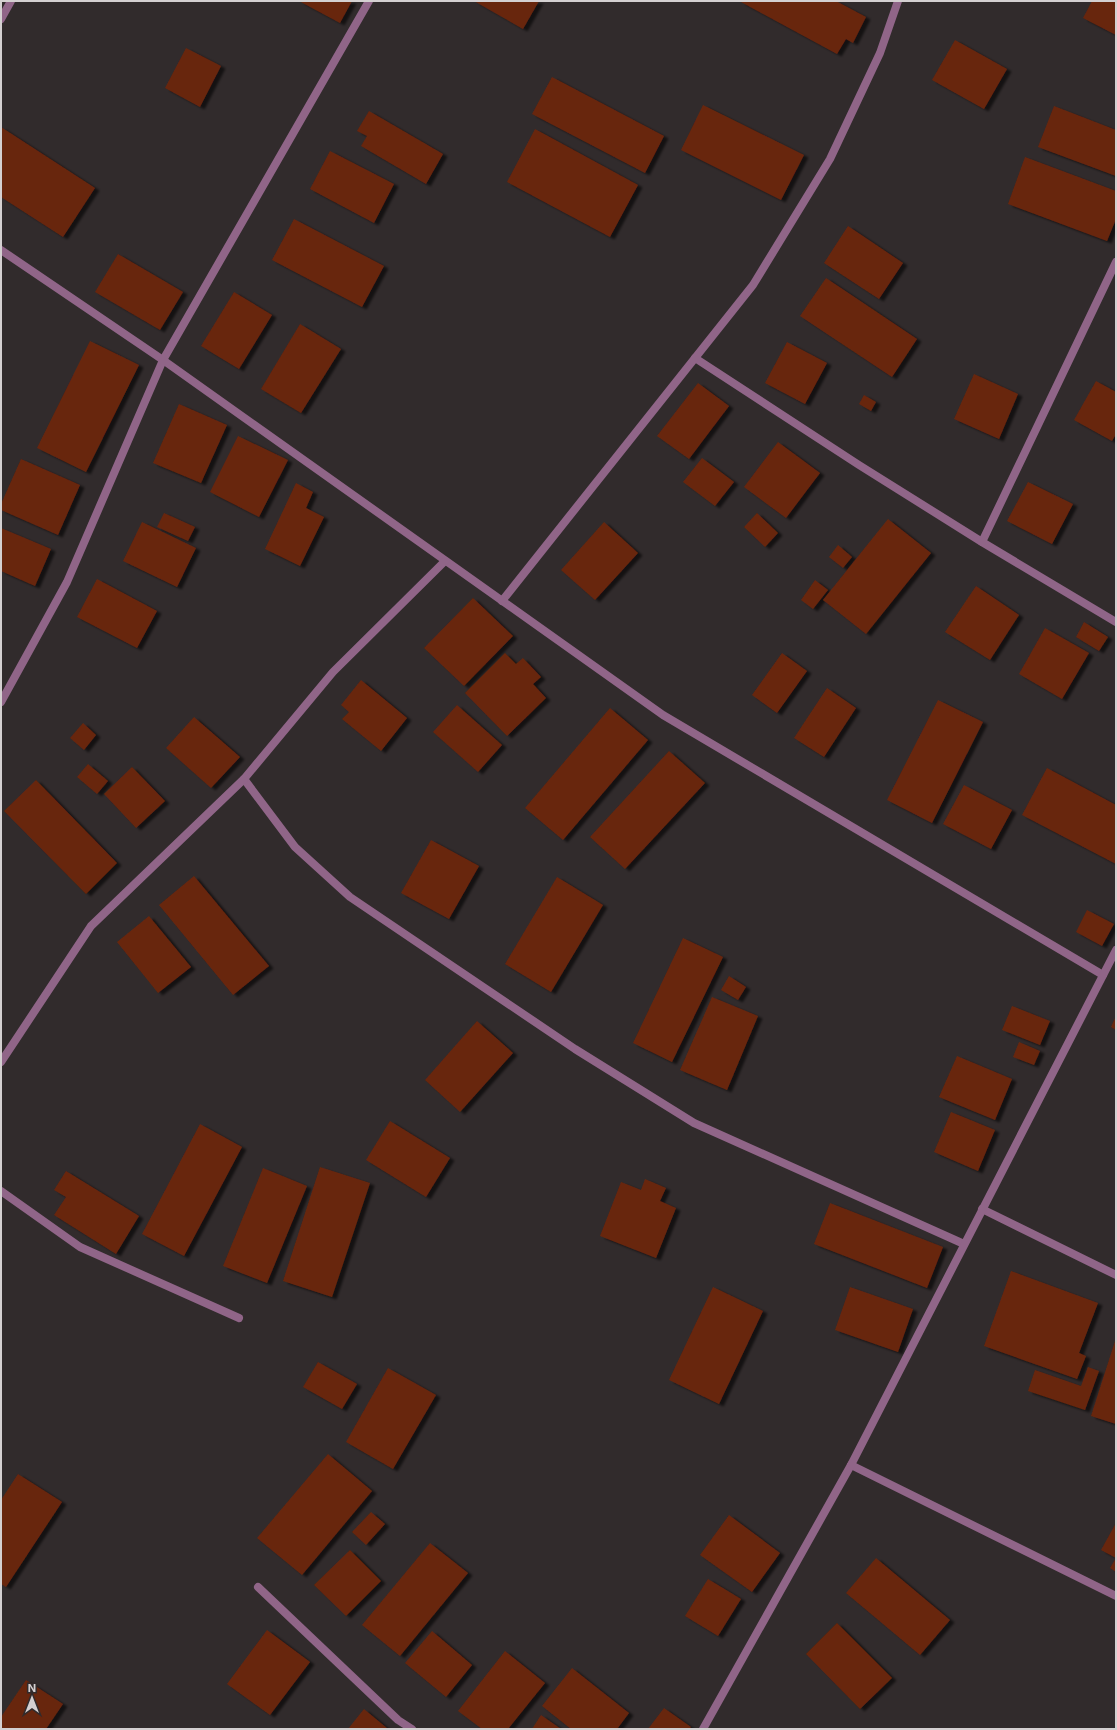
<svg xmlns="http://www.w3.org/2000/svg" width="1117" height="1730" font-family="Inter,sans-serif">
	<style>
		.building { fill: #68250d; filter: url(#shadow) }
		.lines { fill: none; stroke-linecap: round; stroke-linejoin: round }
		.street { stroke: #906588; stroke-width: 8 }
	</style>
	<defs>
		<filter id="shadow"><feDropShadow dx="4.5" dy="2.5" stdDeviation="1" flood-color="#0009"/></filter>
	</defs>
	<rect width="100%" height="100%" fill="#312b2c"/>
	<g class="building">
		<polygon points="299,1 352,1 340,23"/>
		<polygon points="474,1 539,1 523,29"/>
		<polygon points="741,1 836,1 866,17 853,43 846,39 837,54 741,2"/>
		<polygon points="1092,1 1116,1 1116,35 1083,18"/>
		<polygon points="955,40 1007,69 984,109 932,80"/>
		<polygon points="186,48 221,66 200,107 165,88"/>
		<polygon points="552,77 664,136 645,173 532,114"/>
		<polygon points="703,105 804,155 781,200 681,150"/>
		<polygon points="1054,106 1116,130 1116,176 1038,147"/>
		<polygon points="369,111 443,154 426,184 361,146 367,136 357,131"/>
		<polygon points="1,127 95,188 63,237 1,197"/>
		<polygon points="535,129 638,185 610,237 507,182"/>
		<polygon points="330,151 394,184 374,223 310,189"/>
		<polygon points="1025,157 1116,191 1116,219 1107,241 1008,204"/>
		<polygon points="294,219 384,266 362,307 272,260"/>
		<polygon points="848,226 903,263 879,299 824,263"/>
		<polygon points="118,254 183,292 160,330 95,292"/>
		<polygon points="826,278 917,339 892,377 800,316"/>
		<polygon points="234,292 272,315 239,369 201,346"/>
		<polygon points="300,324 341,349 301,413 261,389"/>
		<polygon points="90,341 139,365 86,472 37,448"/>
		<polygon points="787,342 827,363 805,404 765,383"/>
		<polygon points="974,374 1018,394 999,439 954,419"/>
		<polygon points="1096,381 1116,392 1116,434 1112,441 1074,420"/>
		<polygon points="698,383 729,406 689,459 657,436"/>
		<polygon points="864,395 876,402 871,411 859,404"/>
		<polygon points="179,404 227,425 201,483 153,463"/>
		<polygon points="238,436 288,460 259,517 210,492"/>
		<polygon points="778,442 820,473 786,518 744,487"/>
		<polygon points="702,458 734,482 715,506 683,482"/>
		<polygon points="21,459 80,485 58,535 1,510 1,504"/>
		<polygon points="1028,482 1073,504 1052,544 1007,521"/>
		<polygon points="296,483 313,492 306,508 324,517 300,566 265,549"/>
		<polygon points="164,513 195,527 188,541 157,527"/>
		<polygon points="757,513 778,533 765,547 744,527"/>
		<polygon points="888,519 931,553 866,634 823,600"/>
		<polygon points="142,522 196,548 177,587 123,561"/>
		<polygon points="604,522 638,553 595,600 561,570"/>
		<polygon points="1,528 51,549 35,586 1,571"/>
		<polygon points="838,545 852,557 843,568 829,557"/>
		<polygon points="97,579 157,611 137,648 77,617"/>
		<polygon points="815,580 828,590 813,609 801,600"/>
		<polygon points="976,586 1019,615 990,660 945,632"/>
		<polygon points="473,598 513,636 464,686 424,648"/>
		<polygon points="1084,622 1108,637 1099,651 1076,637"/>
		<polygon points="1045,628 1089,653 1062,699 1019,674"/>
		<polygon points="505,653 516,664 523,658 541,677 533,684 546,698 507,736 465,693"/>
		<polygon points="782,653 807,671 777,713 752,695"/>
		<polygon points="361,680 407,718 381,751 342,719 349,712 341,705"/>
		<polygon points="827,688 856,708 824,757 794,738"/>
		<polygon points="938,700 983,722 932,823 887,800"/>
		<polygon points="457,705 502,745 478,772 433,732"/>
		<polygon points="610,708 648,740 563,840 525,808"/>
		<polygon points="194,717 240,757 211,788 166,748"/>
		<polygon points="83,723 96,735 84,750 70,738"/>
		<polygon points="669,751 705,783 625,869 590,837"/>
		<polygon points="88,764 108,781 97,794 77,777"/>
		<polygon points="132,767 165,801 136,828 104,794"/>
		<polygon points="1047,768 1116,805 1116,864 1022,815"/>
		<polygon points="36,780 117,863 86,894 4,811"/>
		<polygon points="964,785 1012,810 991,849 943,824"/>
		<polygon points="431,840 479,866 449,919 401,893"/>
		<polygon points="194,876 269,966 233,995 159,905"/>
		<polygon points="557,877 603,905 551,992 505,964"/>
		<polygon points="1087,910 1114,924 1102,946 1076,932"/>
		<polygon points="149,916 191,967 158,993 117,942"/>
		<polygon points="683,938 723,957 672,1062 633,1043"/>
		<polygon points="729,976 746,987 738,1000 721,990"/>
		<polygon points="712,997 758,1016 727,1090 680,1070"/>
		<polygon points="1012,1006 1050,1021 1040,1045 1002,1030"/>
		<polygon points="1116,1016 1116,1030 1111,1027"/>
		<polygon points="477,1021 513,1053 460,1112 425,1080"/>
		<polygon points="1019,1042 1040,1051 1034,1065 1013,1057"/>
		<polygon points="957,1056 1012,1079 995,1120 939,1097"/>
		<polygon points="951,1112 995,1130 978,1171 934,1152"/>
		<polygon points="390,1121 450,1158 426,1197 366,1160"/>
		<polygon points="200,1124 242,1147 184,1256 142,1234"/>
		<polygon points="320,1167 370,1183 332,1297 283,1281"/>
		<polygon points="263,1168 307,1186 267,1283 223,1266"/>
		<polygon points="66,1171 139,1216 116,1254 54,1215 66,1197 54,1190"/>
		<polygon points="645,1179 666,1188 660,1201 676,1208 656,1258 600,1236 621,1182 641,1190"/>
		<polygon points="830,1203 943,1247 927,1288 814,1244"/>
		<polygon points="1011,1271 1098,1303 1079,1353 1086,1356 1077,1379 984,1346"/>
		<polygon points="713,1287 763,1311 719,1404 669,1380"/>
		<polygon points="850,1287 913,1309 898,1352 835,1330"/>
		<polygon points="1116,1338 1116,1424 1091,1416"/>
		<polygon points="318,1362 357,1384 342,1409 303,1387"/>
		<polygon points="1088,1367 1099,1371 1085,1410 1028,1391 1035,1370 1081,1386"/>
		<polygon points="388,1368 436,1395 393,1469 346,1442"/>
		<polygon points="328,1454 372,1491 302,1575 257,1538"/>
		<polygon points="18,1474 62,1502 6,1587 1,1584 1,1500"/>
		<polygon points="371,1512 385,1524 366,1545 352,1532"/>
		<polygon points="729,1515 780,1553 752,1592 700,1555"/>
		<polygon points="1116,1523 1116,1558 1101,1550"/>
		<polygon points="430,1543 468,1573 400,1656 362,1625"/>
		<polygon points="350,1550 381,1581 346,1616 314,1585"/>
		<polygon points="876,1558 950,1620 920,1655 846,1593"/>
		<polygon points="1116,1558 1116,1572 1110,1568"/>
		<polygon points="708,1579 741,1599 718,1636 685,1616"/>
		<polygon points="837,1623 892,1678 860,1709 806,1654"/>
		<polygon points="267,1630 310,1662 270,1715 227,1684"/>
		<polygon points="432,1631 472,1665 446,1697 405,1663"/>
		<polygon points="505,1651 545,1683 508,1729 482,1729 458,1711"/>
		<polygon points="572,1668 629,1713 617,1729 571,1729 542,1706"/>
		<polygon points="26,1680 63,1704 46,1729 1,1729 1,1717"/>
		<polygon points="664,1708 691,1727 689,1729 648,1729"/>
		<polygon points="364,1709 388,1729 348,1729"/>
		<polygon points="541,1715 561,1729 532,1729"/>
	</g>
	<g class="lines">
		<g class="street">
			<polyline points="1,19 11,1"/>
			<polyline points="1,250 163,360 663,715 1103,975"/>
			<polyline points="695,358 859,465 982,542 1116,622"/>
			<polyline points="982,542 1116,262"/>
			<polyline points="502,601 753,285 830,159 880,53 898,1"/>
			<polyline points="1,702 67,582 163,360 369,1"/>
			<polyline points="244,779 295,847 350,897 575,1049 694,1123 964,1244"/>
			<polyline points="1,1062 91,926 244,779 333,672 445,561"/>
			<polyline points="1,1191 80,1247 239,1318"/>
			<polyline points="982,1209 1116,1275"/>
			<polyline points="851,1465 1116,1596"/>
			<polyline points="258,1587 398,1720 412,1729"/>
			<polyline points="703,1729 851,1465 1116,950"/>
		</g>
	</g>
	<rect width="1117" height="1730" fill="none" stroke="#d4d0d1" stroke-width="4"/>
	<g transform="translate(32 1698)" stroke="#312b2c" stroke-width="3" paint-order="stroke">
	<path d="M0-3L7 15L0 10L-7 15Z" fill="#d4d0d1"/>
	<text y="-6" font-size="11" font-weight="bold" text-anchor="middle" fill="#d4d0d1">N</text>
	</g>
</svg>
